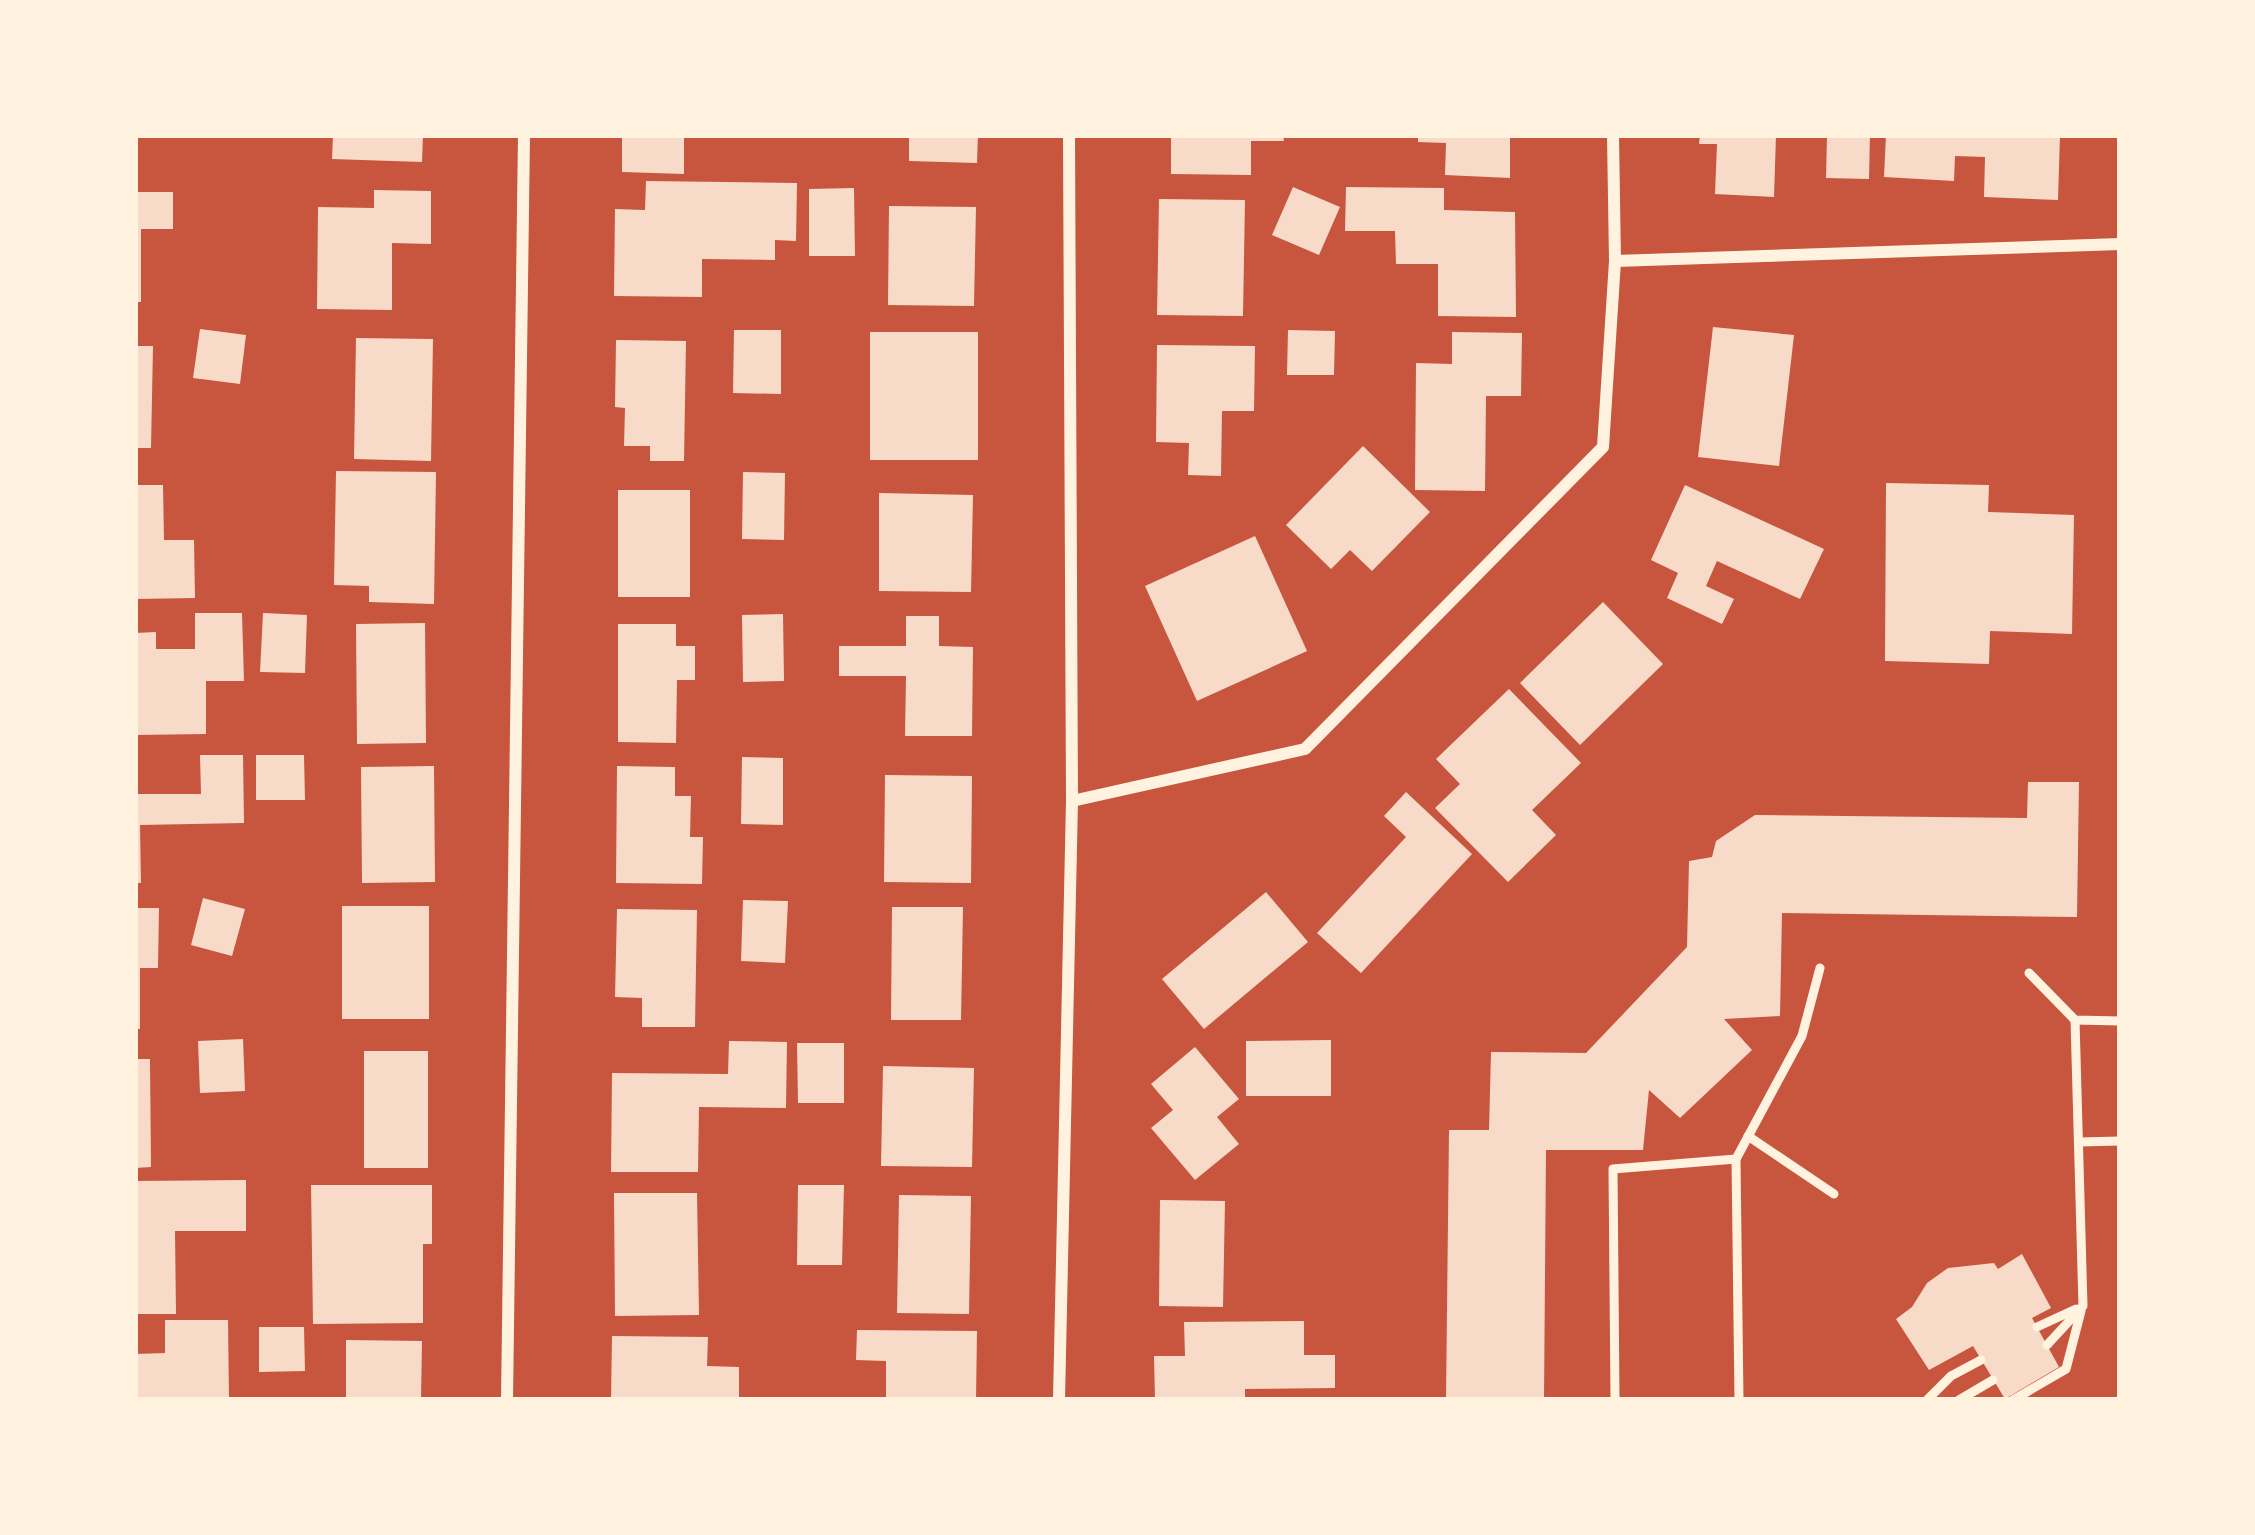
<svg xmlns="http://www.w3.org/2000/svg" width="2255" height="1535" font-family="Inter,sans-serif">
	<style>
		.building { fill: #f7dbc8 }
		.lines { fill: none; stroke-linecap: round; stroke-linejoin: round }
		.service { stroke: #fff3e0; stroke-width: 9 }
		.minor { stroke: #fff3e0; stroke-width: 12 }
	</style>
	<rect width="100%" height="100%" fill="#c8553d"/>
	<g class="building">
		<polygon points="333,135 423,135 422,162 332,159"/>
		<polygon points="622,135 684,135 684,174 622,172"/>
		<polygon points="909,135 978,135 977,163 909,161"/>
		<polygon points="1171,135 1283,135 1284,141 1251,141 1251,175 1171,174"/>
		<polygon points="1418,135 1510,135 1510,178 1445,175 1446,143 1418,142"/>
		<polygon points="1700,135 1776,135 1774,197 1715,194 1717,144 1699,144"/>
		<polygon points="1827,135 1870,135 1869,179 1826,178"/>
		<polygon points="1886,135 2060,135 2058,200 1984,197 1985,157 1955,156 1954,181 1884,177"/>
		<polygon points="646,181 797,183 796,241 775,240 775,260 702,259 702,297 614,296 615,209 645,210"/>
		<polygon points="1293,187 1340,207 1319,255 1272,235"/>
		<polygon points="1346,187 1444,188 1444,210 1515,212 1516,317 1438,316 1438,264 1396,264 1395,231 1345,231"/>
		<polygon points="854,188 855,256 809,256 809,189"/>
		<polygon points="374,190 431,191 431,244 392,243 392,310 317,309 318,207 374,208"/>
		<polygon points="135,192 173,192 173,229 141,229 141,302 135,302"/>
		<polygon points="1159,199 1245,200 1243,316 1157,315"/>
		<polygon points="889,206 976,207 974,306 888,305"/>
		<polygon points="1713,327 1794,335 1779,466 1698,457"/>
		<polygon points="200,329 246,335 240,384 193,378"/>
		<polygon points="734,330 781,330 781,394 733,393"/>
		<polygon points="1288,330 1335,331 1334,375 1287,375"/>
		<rect x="870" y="332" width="108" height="128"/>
		<polygon points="1452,332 1522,333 1521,396 1486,396 1485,491 1415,490 1416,363 1452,364"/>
		<polygon points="356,338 433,339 431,461 354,459"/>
		<polygon points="616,340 686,341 684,461 650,461 650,446 624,446 625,408 615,407"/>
		<polygon points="1157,345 1255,346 1254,411 1222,411 1221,476 1188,475 1189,443 1156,442"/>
		<polygon points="135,346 153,346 151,448 135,448"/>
		<polygon points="1363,446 1430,512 1372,571 1350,550 1331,569 1286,525"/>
		<polygon points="336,471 436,472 434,604 369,602 369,586 334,585"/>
		<polygon points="743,472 785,473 784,540 742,539"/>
		<polygon points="1886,483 1989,485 1988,512 2074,515 2072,634 1990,631 1989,664 1885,661"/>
		<polygon points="135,485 163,485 164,540 194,540 195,598 135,599"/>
		<polygon points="1685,485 1824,549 1800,599 1717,561 1706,586 1734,599 1722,624 1667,598 1678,573 1651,560"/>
		<rect x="618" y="490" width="72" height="107"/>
		<polygon points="879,493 973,495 971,592 879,591"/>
		<polygon points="1255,536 1307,651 1197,701 1145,586"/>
		<polygon points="1603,602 1663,664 1580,745 1520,683"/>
		<polygon points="195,613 242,613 244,681 206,681 206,734 135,735 135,633 156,632 156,649 195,649"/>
		<polygon points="263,613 307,615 305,673 260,672"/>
		<polygon points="783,614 784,681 743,682 742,615"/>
		<polygon points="906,616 939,616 939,646 973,647 972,736 905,736 906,676 839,676 839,646 906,646"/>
		<polygon points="425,623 426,743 357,744 356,624"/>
		<polygon points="618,624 676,624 676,646 695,646 695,680 677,680 676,743 618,742"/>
		<polygon points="1509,689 1581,763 1532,810 1556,835 1508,882 1435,808 1460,784 1436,759"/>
		<polygon points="200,755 243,755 244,823 140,825 141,883 135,883 135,794 201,794"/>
		<polygon points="256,755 304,755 305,800 256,800"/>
		<polygon points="742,757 783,758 783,825 741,824"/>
		<polygon points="434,766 435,882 362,883 361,767"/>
		<polygon points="617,766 675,767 675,796 691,796 690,837 703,837 702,884 616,883"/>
		<polygon points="885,775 972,776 971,883 884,882"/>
		<polygon points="2028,782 2079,782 2077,917 1782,913 1780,1016 1724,1019 1752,1050 1680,1118 1649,1090 1643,1150 1546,1150 1544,1400 1446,1400 1449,1130 1489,1130 1491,1052 1586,1053 1687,947 1689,861 1712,857 1716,841 1755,815 2027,818"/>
		<polygon points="1406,792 1472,854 1361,973 1317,933 1406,837 1384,816"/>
		<polygon points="1266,892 1308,942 1204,1029 1162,979"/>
		<polygon points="203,898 245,909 232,956 191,945"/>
		<polygon points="743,900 788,901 785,963 741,961"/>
		<rect x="342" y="906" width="87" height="113"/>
		<polygon points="892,907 963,907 961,1020 891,1020"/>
		<polygon points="135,908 159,908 158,968 140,968 140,1029 135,1029"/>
		<polygon points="617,909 697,910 695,1027 642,1027 642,998 615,997"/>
		<polygon points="243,1039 245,1091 200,1093 198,1041"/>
		<polygon points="1331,1040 1331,1096 1246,1096 1246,1041"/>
		<polygon points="729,1041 787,1042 786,1108 699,1107 698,1172 611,1172 612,1073 728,1074"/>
		<polygon points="797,1043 844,1043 844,1103 798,1103"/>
		<polygon points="1195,1047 1239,1099 1217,1117 1239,1144 1195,1180 1151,1128 1173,1110 1151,1084"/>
		<rect x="364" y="1051" width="64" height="117"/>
		<polygon points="135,1059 150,1059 151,1167 135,1168"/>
		<polygon points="883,1066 974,1068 972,1167 881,1166"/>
		<polygon points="246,1180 246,1231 175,1231 176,1314 135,1314 135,1181"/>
		<polygon points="311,1185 432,1185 432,1244 423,1244 423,1323 313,1324"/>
		<polygon points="798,1185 844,1185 842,1265 797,1265"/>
		<polygon points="614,1193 697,1193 699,1315 615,1316"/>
		<polygon points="899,1195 971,1196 969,1314 897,1313"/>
		<polygon points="1160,1200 1225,1201 1223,1307 1159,1306"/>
		<polygon points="2022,1254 2051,1308 2032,1318 2059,1367 2005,1399 1973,1346 1929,1370 1896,1319 1912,1307 1927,1283 1948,1268 1994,1263 1998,1269"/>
		<polygon points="165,1320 228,1320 229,1400 135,1400 135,1354 165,1353"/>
		<polygon points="1304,1321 1304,1355 1335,1355 1335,1388 1245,1389 1245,1400 1155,1400 1154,1356 1185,1356 1184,1322"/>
		<polygon points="259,1327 304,1327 305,1371 259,1372"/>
		<polygon points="857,1330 977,1331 976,1400 886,1400 886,1361 856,1360"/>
		<polygon points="612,1336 708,1337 707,1366 739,1367 739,1400 611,1400"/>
		<polygon points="346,1340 422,1341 421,1400 346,1400"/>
	</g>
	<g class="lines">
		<g class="service">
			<polyline points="2029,973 2075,1020 2120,1021"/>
			<polyline points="1748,1136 1834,1194"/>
			<polyline points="2079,1142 2120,1141"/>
			<polyline points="1736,1159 1739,1400"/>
			<polyline points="2037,1327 2076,1309"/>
			<polyline points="2047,1345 2083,1306 2075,1020"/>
			<polyline points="1615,1400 1613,1169 1736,1159 1802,1036 1820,968"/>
			<polyline points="1927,1400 1951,1376 1981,1360"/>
			<polyline points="1959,1400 1993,1380"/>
			<polyline points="2013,1400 2066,1369 2081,1311"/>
		</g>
		<g class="minor">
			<polyline points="1615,261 2120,244"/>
			<polyline points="1072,801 1305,749 1603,447 1615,261 1613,135"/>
			<polyline points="507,1400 524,135"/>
			<polyline points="1059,1400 1072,801 1069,135"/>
		</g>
	</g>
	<rect width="2255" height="1535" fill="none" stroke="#fff3e0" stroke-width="276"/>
</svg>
